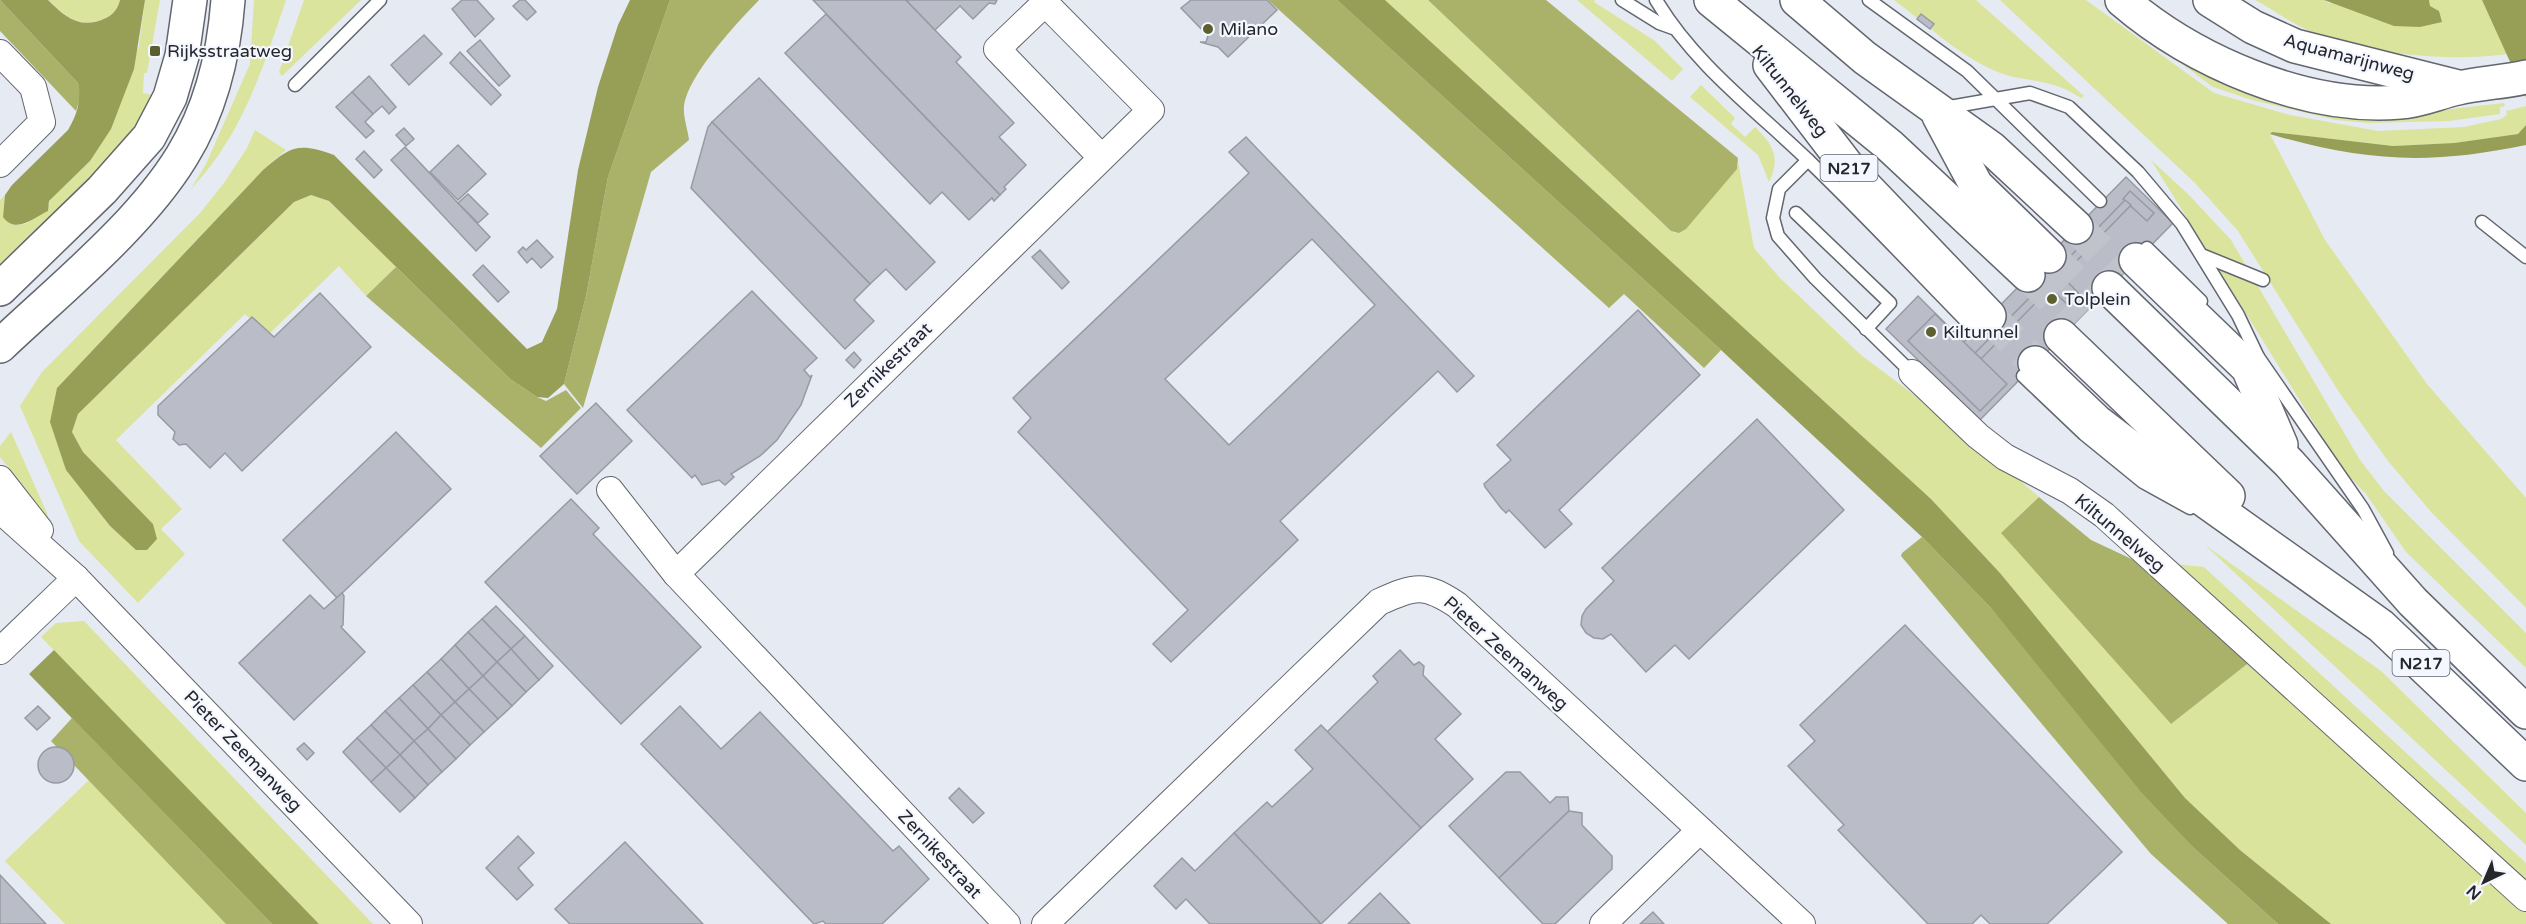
<svg xmlns="http://www.w3.org/2000/svg" width="2526" height="924" font-family="'Varela Round',sans-serif">
	<style>
		.green { fill: #dbe49c }
		.forest { fill: #aab26a }
		.water { fill: #979f57 }
		.building { fill: #babdc7; stroke: #979aa3; stroke-width: 1.5; fill-rule: evenodd }
		.lines { fill: none; stroke-linecap: round; stroke-linejoin: round }
		.primary-tunnel { stroke: #c0c3cb; stroke-width: 33; stroke-dasharray: 33 16; stroke-linecap: butt }
		.lane-casing { stroke: #62666e; stroke-width: 15 }
		.street-casing { stroke: #62666e; stroke-width: 28 }
		.secondary-casing { stroke: #62666e; stroke-width: 36 }
		.primary-casing { stroke: #62666e; stroke-width: 36 }
		.lane { stroke: #fff; stroke-width: 12 }
		.street { stroke: #fff; stroke-width: 26 }
		.secondary { stroke: #fff; stroke-width: 33 }
		.primary { stroke: #fff; stroke-width: 33 }
		.poi-dot { fill: #5b602e; stroke: #f4f7ff; stroke-width: 2 }
		.labels { text-anchor: middle; stroke-width: 4.5; stroke-linejoin: round; paint-order: stroke }
		.shield { fill: #f4f7ff; stroke: #64656b; stroke-width: 1.5 }
		.shield-label { font-size: 16px; font-weight: bold; fill: #26272b }
		.poi-label { font-size: 18px; fill: #26272b; stroke: #f4f7ff; text-anchor: start }
		.street-label { font-size: 18px; fill: #26272b; stroke: #f4f7ff }
	</style>
	<rect width="100%" height="100%" fill="#e6eaf3"/>
	<g class="green">
		<path d="M48 0H120C118 8 114 14 106 18 81 30 66 17 48 0Z"/>
		<polygon points="145,0 160,0 147,73 144,73 143,93 152,95 128,147 0,274 0,200 5,195 3,217 13,225 26,224 50,204 49,201 90,161 139,46"/>
		<path d="M254 0H286C263 68 242 136 191 189L206 164 250 64Z"/>
		<polygon points="304,0 361,0 282,76 279,72"/>
		<polygon points="1385,0 1428,0 1671,231 1676,233 1738,166 1738,161 1754,248 1780,278 1861,355 1969,436 2039,497 2002,532 2171,724 2251,661 2526,912 2526,924 2331,924 2240,850 2185,798 2000,573 1931,499"/>
		<polygon points="1577,0 1595,0 1594,2 1655,41 1683,69 1672,81"/>
		<path d="M1894 0H1976L2084 96 2081 98C2049 76 2024 84 1993 70 1957 54 1925 23 1894 0Z"/>
		<polygon points="2000,0 2086,0 2214,93 2290,115 2378,131 2464,127 2501,119 2507,115 2506,111 2526,106 2526,125 2518,134 2454,143 2393,146 2272,132 2270,134 2325,240 2427,384 2526,498 2526,608 2432,513 2388,461 2339,392 2238,231 2195,183"/>
		<polygon points="2096,0 2161,43 2374,110 2442,110 2504,103 2505,106 2500,107 2500,114 2449,121 2368,123 2336,120 2252,100 2213,87"/>
		<path d="M2255 0H2324L2329 3 2430 6 2429 0H2482L2508 54C2444 62 2373 55 2312 32 2292 24 2274 10 2255 0Z"/>
		<path d="M1701 85 1735 118 1731 124 1745 137 1755 127C1773 144 1781 158 1769 182L1758 155 1690 97Z"/>
		<polygon points="255,130 286,150 263,170 57,388 66,470 110,526 136,550 153,524 83,452 72,432 78,414 294,202 311,195 329,201 396,267 366,296 339,266 268,335 245,314 116,440 182,509 161,529 185,554 138,603 79,541 20,406 42,372 200,213 224,183 247,148"/>
		<polygon points="2151,160 2188,194 2231,240 2360,460 2384,491 2526,633 2526,668 2406,552 2366,494 2343,470"/>
		<polygon points="11,432 47,513 48,518 0,457 0,446"/>
		<polygon points="2205,545 2381,671 2526,813 2526,845"/>
		<polygon points="2175,564 2204,567 2526,863 2526,883"/>
		<polygon points="84,621 373,924 319,924 41,637 56,623"/>
		<polygon points="89,780 226,924 65,924 5,861"/>
	</g>
	<g class="forest">
		<polygon points="0,0 78,83 81,96 76,111 0,31"/>
		<path d="M670 0H759C737 23 687 76 684 107 683 117 688 130 689 140L651 172 583 408 564 384 586 296 608 177Z"/>
		<polygon points="1268,0 1337,0 1721,350 1704,368 1624,294 1609,308"/>
		<polygon points="1428,0 1546,0 1738,158 1737,169 1686,229 1679,233 1671,231"/>
		<polygon points="396,267 510,379 537,397 546,401 566,390 581,408 541,448 366,296"/>
		<polygon points="2039,497 2091,540 2136,561 2251,661 2171,724 2001,533"/>
		<polygon points="1922,537 1990,607 2196,850 2278,924 2228,924 2151,854 1901,556 1902,553"/>
		<polygon points="72,718 272,924 226,924 51,741"/>
	</g>
	<g class="water">
		<path d="M0 0H48C66 18 81 30 106 18 114 14 118 8 120 0H145L134 69 111 129 90 161 49 201 48 211C34 217 16 235 3 217L5 195 12 185 68 130C77 115 82 99 78 83Z"/>
		<path d="M630 0H670L608 177 586 296 564 384 548 398 537 397 510 379 329 201 311 195 294 202 78 414 72 432 83 452 153 524 157 539 147 550H136L110 526 66 470 50 422 57 388 263 170C291 146 298 142 334 155L527 349 542 342 557 309 578 170 598 87 618 25Z"/>
		<polygon points="1337,0 1385,0 1931,499 2000,573 2185,798 2240,850 2331,924 2278,924 2196,850 2142,793 1990,607 1922,537 1721,350"/>
		<polygon points="2324,0 2429,0 2430,6 2439,11 2442,22 2420,27 2394,26"/>
		<polygon points="2482,0 2526,0 2526,97"/>
		<path d="M2526 125V145C2430 165 2364 162 2270 134L2272 132 2393 146 2454 143 2518 134Z"/>
		<polygon points="54,650 319,924 272,924 29,674"/>
	</g>
	<g class="building">
		<polygon points="462,0 477,0 494,19 475,37 452,9"/>
		<polygon points="520,0 525,0 536,12 527,20 513,6"/>
		<polygon points="813,0 906,0 961,57 956,62 1014,123 999,137 1026,165 1004,187 1006,189 1000,195"/>
		<polygon points="906,0 997,0 995,4 989,3 973,19 960,6 935,30"/>
		<polygon points="1191,0 1267,0 1277,10 1228,57 1218,47 1200,42 1206,42 1208,36 1181,8"/>
		<polygon points="826,14 1000,195 994,201 992,198 969,220 942,192 930,204 785,53"/>
		<polygon points="1921,14 1934,24 1930,29 1917,19"/>
		<polygon points="424,35 442,54 409,85 391,65"/>
		<polygon points="480,40 510,76 499,86 467,51"/>
		<polygon points="460,52 501,95 491,105 450,63"/>
		<polygon points="369,76 396,107 389,114 382,106 373,114 352,92"/>
		<polygon points="759,78 935,262 906,290 886,269 870,284 712,122"/>
		<polygon points="352,92 373,114 365,122 374,131 366,138 336,107"/>
		<polygon points="712,122 870,284 854,300 874,321 845,349 691,188 708,127"/>
		<polygon points="404,128 414,139 406,146 396,135"/>
		<path d="M1246 137 1474 376 1457 392 1438 371 1280 521 1298 540 1171 662 1153 644 1188 610 1018 432 1031 418 1013 398 1249 173 1229 152ZM1312 239 1375 305 1229 445 1165 379Z"/>
		<polygon points="458,145 486,174 458,200 430,172"/>
		<polygon points="405,147 490,237 476,251 391,160"/>
		<polygon points="364,151 382,170 374,178 356,159"/>
		<polygon points="2126,177 2173,223 1980,420 1886,329 1918,296 1964,342"/>
		<polygon points="2130,191 2154,213 2147,221 2123,199"/>
		<polygon points="468,194 488,214 478,223 458,203"/>
		<polygon points="2125,200 2131,205 2062,276 2083,298 2072,309 2039,277 2051,266 2056,271"/>
		<polygon points="537,240 553,257 541,268 532,258 527,263 518,252 523,247 526,250"/>
		<polygon points="1040,250 1069,282 1062,289 1032,257"/>
		<polygon points="483,265 509,292 498,302 473,275"/>
		<polygon points="2045,282 2050,288 1981,359 1975,353"/>
		<polygon points="752,291 817,358 804,370 810,377 812,375 801,405 777,440 760,456 731,474 734,477 725,485 719,480 702,485 695,475 692,478 627,410"/>
		<polygon points="320,293 371,347 242,471 225,453 210,468 186,444 179,445 173,439 175,432 158,415 158,406 252,317 274,337"/>
		<polygon points="1638,310 1700,375 1559,510 1572,524 1545,548 1509,510 1506,513 1501,508 1485,487 1484,484 1511,460 1497,445"/>
		<polygon points="1935,314 2007,384 1980,411 1908,341"/>
		<polygon points="854,352 861,360 854,368 846,360"/>
		<polygon points="596,403 632,441 577,494 540,456"/>
		<polygon points="1757,419 1844,510 1689,659 1675,645 1646,672 1611,634 1603,639 1594,638 1586,633 1581,625 1582,616 1586,609 1614,581 1602,568"/>
		<polygon points="396,432 451,489 337,598 283,540"/>
		<polygon points="571,499 599,528 593,534 701,647 621,724 485,582"/>
		<polygon points="342,593 344,596 343,625 341,627 365,652 294,720 239,663 310,595 324,609"/>
		<polygon points="496,606 525,636 511,649 482,619"/>
		<polygon points="482,619 511,649 497,662 468,632"/>
		<polygon points="1905,625 2122,852 2047,924 1990,924 1981,915 1972,924 1928,924 1838,830 1844,825 1788,766 1815,741 1800,725"/>
		<polygon points="468,632 497,662 483,676 455,645"/>
		<polygon points="525,636 553,666 539,680 511,649"/>
		<polygon points="455,645 483,676 469,689 441,659"/>
		<polygon points="511,649 539,680 526,692 497,662"/>
		<polygon points="1400,650 1414,665 1419,662 1424,666 1423,675 1461,714 1435,739 1473,779 1421,828 1327,732 1378,682 1373,676"/>
		<polygon points="441,659 469,689 455,702 427,672"/>
		<polygon points="497,662 526,692 512,706 483,676"/>
		<polygon points="427,672 455,702 441,715 413,685"/>
		<polygon points="483,676 512,706 498,719 469,689"/>
		<polygon points="413,685 441,715 428,729 399,698"/>
		<polygon points="469,689 498,719 484,732 455,702"/>
		<polygon points="399,698 428,729 414,741 385,711"/>
		<polygon points="455,702 484,732 470,745 441,715"/>
		<polygon points="38,706 50,718 37,730 25,718"/>
		<polygon points="680,706 721,749 760,712 893,851 899,846 929,879 882,924 826,924 823,921 814,924 641,744"/>
		<polygon points="385,711 414,741 400,755 371,725"/>
		<polygon points="441,715 470,745 456,759 428,729"/>
		<polygon points="371,725 400,755 386,768 357,738"/>
		<polygon points="1321,725 1421,828 1321,924 1234,833 1267,802 1272,807 1313,769 1295,750"/>
		<polygon points="428,729 456,759 442,772 414,741"/>
		<polygon points="357,738 386,768 371,782 343,752"/>
		<polygon points="414,741 442,772 428,785 400,755"/>
		<polygon points="304,743 314,753 307,760 297,749"/>
		<circle cx="56" cy="765" r="18"/>
		<polygon points="400,755 428,785 415,798 386,768"/>
		<polygon points="386,768 415,798 400,812 371,782"/>
		<polygon points="1506,772 1520,772 1550,803 1556,797 1568,797 1569,811 1499,878 1449,826"/>
		<polygon points="959,788 984,813 973,823 949,798"/>
		<polygon points="1569,811 1582,813 1582,825 1612,856 1612,869 1555,924 1543,924 1499,878"/>
		<polygon points="1234,833 1321,924 1210,924 1186,899 1176,909 1154,886 1182,858 1195,871"/>
		<polygon points="518,836 534,853 518,868 533,885 517,900 486,868"/>
		<polygon points="625,842 703,924 570,924 555,909"/>
		<polygon points="0,875 46,924 0,924"/>
		<polygon points="1380,893 1410,924 1348,924"/>
		<polygon points="1653,912 1664,924 1640,924"/>
	</g>
	<g class="lines">
		<g class="primary-tunnel">
			<polyline points="2076,227 2123,274"/>
			<polyline points="2049,256 2096,301"/>
			<polyline points="2028,275 2076,322"/>
			<polyline points="1989,316 2035,363"/>
		</g>
		<g class="lane-casing">
			<g id="lane">
				<polyline points="1622,0 1659,23 1673,28"/>
				<path d="M1656 0C1694 64 1756 110 1809 161 1866 216 1920 274 1975 330"/>
				<polyline points="1869,0 1967,71 2100,201"/>
				<polyline points="295,85 380,0"/>
				<polyline points="1944,108 2030,93 2069,107 2138,172 2182,224 2238,315 2258,357"/>
				<polyline points="1808,160 1779,189 1773,218 1778,236 1815,278 1912,373"/>
				<polyline points="1796,213 1890,303 1866,329"/>
				<polyline points="2482,222 2526,257"/>
				<polyline points="2147,248 2201,301"/>
				<polyline points="2204,256 2263,280"/>
				<polyline points="2258,357 2363,509 2387,553"/>
				<polyline points="2023,376 2084,434 2143,482 2190,508"/>
			</g>
		</g>
		<g class="street-casing">
			<g id="street">
				<polyline points="0,53 33,87 42,122 0,164"/>
				<polyline points="1912,373 1978,436 2005,457 2070,491 2104,515 2526,898"/>
				<polyline points="0,479 40,530"/>
				<polyline points="610,490 676,574 1007,924"/>
				<polyline points="0,510 76,578 409,924"/>
				<polyline points="676,574 1151,110 1045,3 997,49 1101,157"/>
				<polyline points="0,651 76,578"/>
				<path d="M1045 924 1379 602C1415 586 1424 583 1457 605L1802 924"/>
				<polyline points="1603,924 1700,830"/>
			</g>
		</g>
		<g class="secondary-casing">
			<g id="secondary">
				<path d="M2122 0C2193 61 2305 110 2400 102 2420 101 2439 92 2458 88 2480 83 2504 82 2526 77"/>
				<polyline points="2210,0 2253,27 2295,46 2458,87"/>
				<polyline points="0,289 102,190 149,137 170,97 182,56 190,0"/>
				<path d="M0 346C59 290 140 225 182 156 211 109 224 54 228 0"/>
			</g>
		</g>
		<g class="primary-casing">
			<g id="primary">
				<polyline points="1711,0 1890,146 2028,275"/>
				<polyline points="1797,0 1865,58 1992,149 2076,227"/>
				<polyline points="1770,65 1855,176 1989,316"/>
				<polyline points="1939,116 1976,185 2049,256"/>
				<polyline points="2136,260 2248,368 2281,445"/>
				<polyline points="2109,288 2289,463 2413,602 2526,712"/>
				<polyline points="2061,336 2228,496"/>
				<polyline points="2035,363 2096,421 2138,453 2381,626 2526,764"/>
			</g>
		</g>
		<use href="#lane" class="lane"/>
		<use href="#street" class="street"/>
		<use href="#secondary" class="secondary"/>
		<use href="#primary" class="primary"/>
	</g>
	<g class="poi-dot">
		<circle cx="1208" cy="29" r="6"/>
		<rect x="149" y="45" width="12" height="12" rx="3"/>
		<circle cx="2052" cy="299" r="6"/>
		<circle cx="1931" cy="332" r="6"/>
	</g>
	<g class="labels">
		<g class="shield">
			<rect x="1820.5" y="155" width="57" height="26" rx="4.5"/>
			<rect x="2392.5" y="650" width="57" height="26" rx="4.5"/>
		</g>
		<g class="shield-label">
			<text x="1849" y="174">N217</text>
			<text x="2421" y="669">N217</text>
		</g>
		<g class="poi-label">
			<text x="1220" y="35">Milano</text>
			<text x="167" y="57">Rijksstraatweg</text>
			<text x="2064" y="305">Tolplein</text>
			<text x="1943" y="338">Kiltunnel</text>
		</g>
		<g class="street-label">
			<text transform="translate(2349 57) rotate(15)" y="6">Aquamarijnweg</text>
			<text transform="translate(1790 91) rotate(52)" y="6">Kiltunnelweg</text>
			<text transform="translate(888 365) rotate(-44)" y="6">Zernikestraat</text>
			<text transform="translate(2120 533) rotate(40)" y="6">Kiltunnelweg</text>
			<text transform="translate(1506 653) rotate(42)" y="6">Pieter Zeemanweg</text>
			<text transform="translate(243 751) rotate(46)" y="6">Pieter Zeemanweg</text>
			<text transform="translate(940 854) rotate(47)" y="6">Zernikestraat</text>
		</g>
	</g>
	<g transform="translate(2484 882) rotate(224)" stroke="#f4f7ff" stroke-width="4.5" paint-order="stroke">
	<path d="M0-4.5L10 22L0 15L-10 22Z" fill="#26272b"/>
	<text y="-9" font-size="16" font-weight="bold" text-anchor="middle" fill="#26272b">N</text>
	</g>
</svg>
